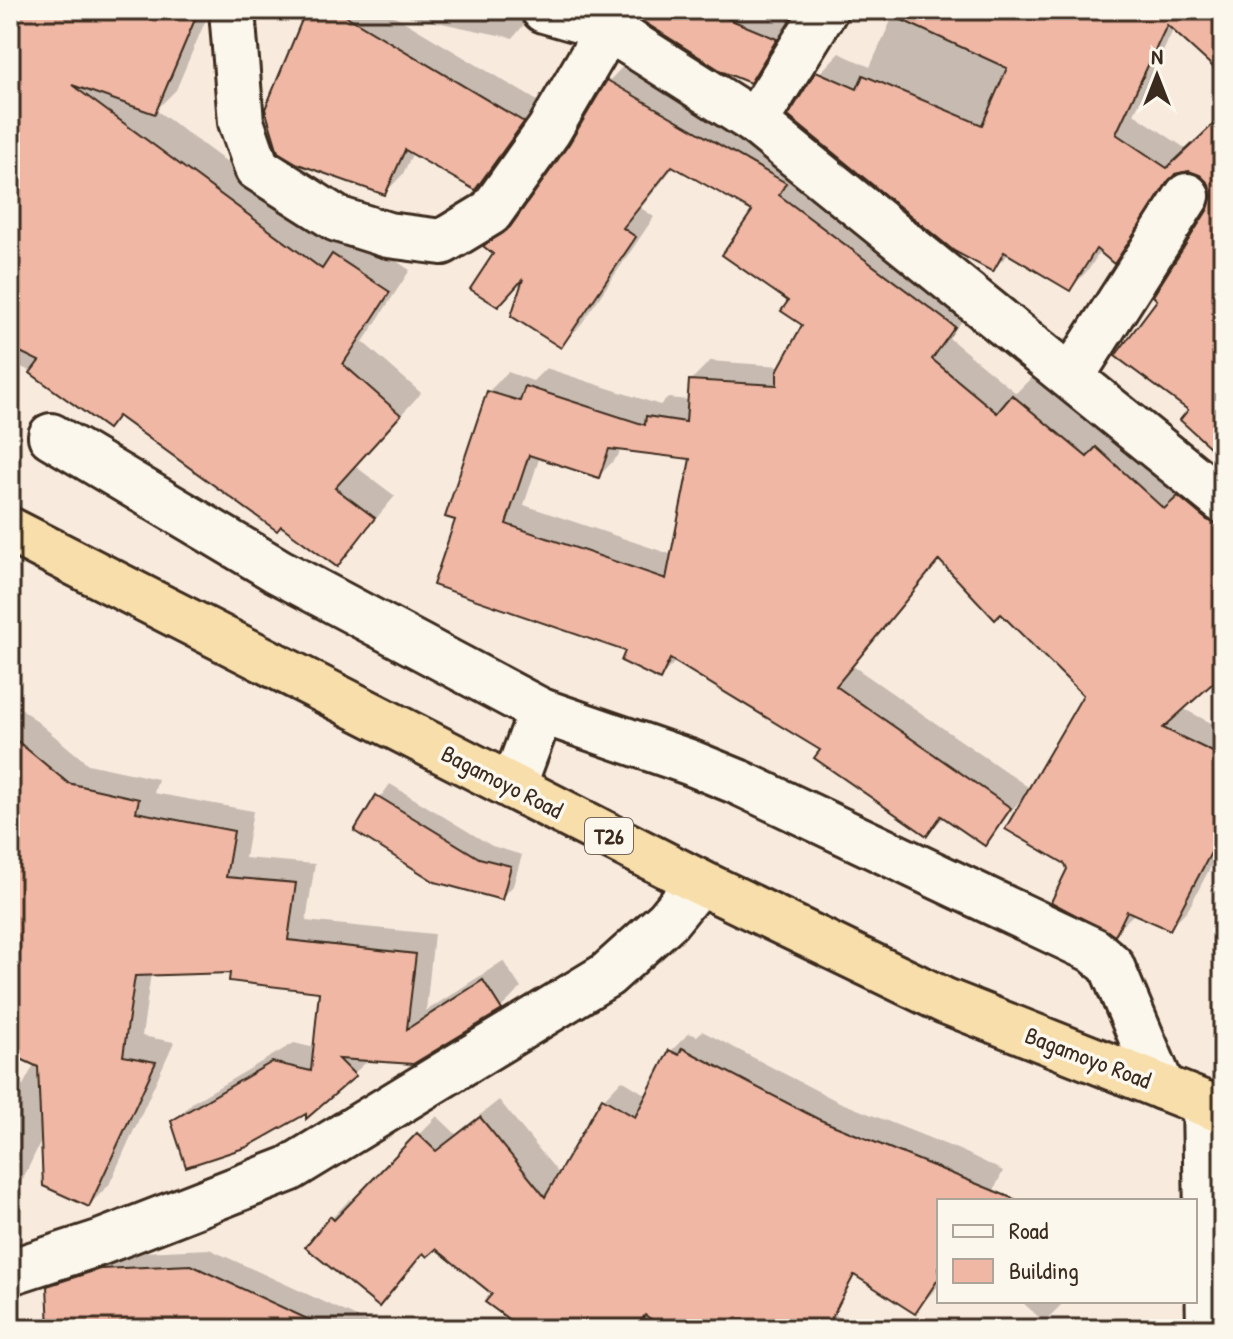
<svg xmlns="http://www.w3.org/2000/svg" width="1233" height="1339" font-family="'Patrick Hand',sans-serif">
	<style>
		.shadow { fill: #0003; fill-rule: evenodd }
		.building { fill: #efb7a4; stroke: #3b2a1e; stroke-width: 2; fill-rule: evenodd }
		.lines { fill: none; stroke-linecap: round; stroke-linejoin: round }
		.street-casing { stroke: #3b2a1e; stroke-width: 50 }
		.secondary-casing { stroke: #3b2a1e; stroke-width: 50 }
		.highway-casing { stroke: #3b2a1e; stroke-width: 50 }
		.street { stroke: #fbf7ec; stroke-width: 44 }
		.secondary { stroke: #fbf7ec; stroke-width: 44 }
		.highway { stroke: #f8deab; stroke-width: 44 }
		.labels { text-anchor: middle; stroke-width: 7; stroke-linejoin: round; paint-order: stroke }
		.shield { fill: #fbf7ec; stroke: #75685c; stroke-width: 2 }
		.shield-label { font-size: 22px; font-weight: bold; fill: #3b2a1e }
		.street-label { font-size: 24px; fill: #3b2a1e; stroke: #fbf7ec }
	</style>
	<rect width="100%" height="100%" fill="#f9eade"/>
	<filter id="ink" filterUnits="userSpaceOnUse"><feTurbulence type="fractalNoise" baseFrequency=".0125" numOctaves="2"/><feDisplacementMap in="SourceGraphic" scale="16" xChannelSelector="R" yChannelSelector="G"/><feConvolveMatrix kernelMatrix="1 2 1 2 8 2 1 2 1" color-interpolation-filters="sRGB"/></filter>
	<g filter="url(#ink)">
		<g class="shadow">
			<polygon points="10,10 210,10 176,90 156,110 342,247 355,234 410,270 363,342 421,393 355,466 395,496 337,565 120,415 108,427 32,372 10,362"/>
			<polygon points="308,10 536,10 513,38 388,12 541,103 494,169 475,188 413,152 403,174 385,193"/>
			<polygon points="646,10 772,10 795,20 769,61 749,81"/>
			<polygon points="884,10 1223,10 1223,73 1174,28 1134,114 1188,150 1223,117 1223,457 1191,410 1159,299 1210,210 1214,198 1211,184 1202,174 1181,171 1133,242 1114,261 1101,250 1089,269 1070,289 1010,253 993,269 820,73 839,53 870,67 894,14"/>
			<path d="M628 61 804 163 973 306 949 338 1016 393 1032 377 1107 439 1117 429 1223 496V671L1182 708 1223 729V843L1189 908 1170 928 1134 914 1114 933 1022 798 985 843 945 816 927 834 822 749 677 660 660 677 457 519 488 392 508 372 533 381 546 368 660 405 668 398 689 400 690 381 710 361 782 366 804 325 755 211 675 165 641 208 654 217 580 326 560 346 527 274 486 246 521 216 571 145 609 81ZM621 448 692 458 673 555 524 505 540 456 599 476 618 456ZM940 560 1001 612 1085 694 1031 789 853 666Z"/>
			<polygon points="10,699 88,764 158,779 154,793 253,811 245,858 315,864 306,921 434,934 426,1011 503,961 521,988 501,1008 412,1062 370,1059 308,1114 309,1110 173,1122 193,1102 294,1043 315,1048 321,990 232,971 151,973 142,1036 174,1042 109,1185 89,1205 43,1137 10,1206 10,1109 35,1063 10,1052"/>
			<polygon points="390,784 492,846 522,855 513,886 501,898 357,830"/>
			<polygon points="702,1031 837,1101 962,1151 1003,1171 989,1201 939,1201 939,1285 915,1312 714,1183 691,1218 857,1329 525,1329 495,1294 436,1246 425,1252 378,1305 332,1218 350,1199 353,1202 437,1116 456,1134 499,1100 560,1175 604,1099 622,1080 648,1096 671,1051 689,1033 697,1036"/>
			<polygon points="209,1249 383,1329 62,1329 49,1287 66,1270 119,1253"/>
			<polygon points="1021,1301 1065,1301 1044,1322"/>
		</g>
		<g class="building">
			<polygon points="10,10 199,10 155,114 72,85 322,269 332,254 390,292 343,364 401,415 335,488 375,518 337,567 281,526 277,531 118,416 108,429 30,373 39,361 10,347"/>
			<polygon points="306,10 336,10 524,122 475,190 405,150 385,195 298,164 278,152 265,109"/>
			<polygon points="644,10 707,10 777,39 750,83 723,72 641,20"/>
			<polygon points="880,10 1223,10 1223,76 1167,25 1116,134 1167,168 1223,115 1223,469 1215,462 1221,457 1180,420 1188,410 1115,356 1157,300 1153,296 1208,209 1212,196 1209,184 1200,175 1189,171 1175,174 1114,264 1096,249 1070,291 1004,252 993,272 954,251 788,116 816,71 857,89 863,75 982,125 1007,68"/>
			<path d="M607 80 786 183 779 195 955 327 932 359 997 413 1012 395 1087 457 1096 447 1164 509 1178 496 1207 520 1223 525V674L1163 728 1223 757V830L1170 930 1127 911 1115 936 1051 902 1067 869 1065 864 1005 829 1083 695 1001 614 995 620 939 560 836 686 1011 808 985 846 941 816 927 836 814 758 820 750 670 659 660 680 621 661 625 651 433 585 455 520 445 517 487 391 520 401 525 386 645 425 646 416 686 422 689 380 777 385V371L802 325 781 311 788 301 722 255 752 211 672 166 623 228 636 237 561 348 511 316 523 279 498 307 470 289 493 254 483 246 510 227 569 144ZM609 449 690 459 666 579 506 524 529 455 599 478Z"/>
			<polygon points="10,735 68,783 139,799 136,812 234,831 226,877 296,883 288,940 416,954 407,1029 483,980 502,1010 413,1064 339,1059 356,1076 306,1119 306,1114 247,1147 186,1167 171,1121 272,1062 311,1071 319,992 229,981 230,973 135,976 123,1056 156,1062 89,1207 43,1186 38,1067 10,1054"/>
			<polygon points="376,795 479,858 511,866 502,900 435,882 354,831"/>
			<polygon points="682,1048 818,1119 1019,1201 939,1201 939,1278 915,1314 854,1275 826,1329 666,1329 645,1315 635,1329 522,1329 485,1302 492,1294 436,1249 427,1257 423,1253 379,1307 305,1247 330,1216 334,1220 417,1133 436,1151 480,1117 545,1197 602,1098 635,1117 669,1050 679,1055"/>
			<polygon points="191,1265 329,1329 49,1329 47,1286 100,1269"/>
		</g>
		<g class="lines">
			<g class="street-casing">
				<g id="street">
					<polyline points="232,10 241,122 257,168 337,219 388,235 442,242 490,213 549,130 619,10"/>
					<polyline points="544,10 607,28 755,122 1223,501"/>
					<polyline points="755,122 825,10"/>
					<polyline points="1072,376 1187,196"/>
					<polyline points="51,436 278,571 541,711 689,762 738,782 1093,950 1111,965 1162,1087"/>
					<polyline points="513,787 541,711"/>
					<polyline points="1205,1104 1209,1329"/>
				</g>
			</g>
			<g class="secondary-casing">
				<polyline id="secondary" points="10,1272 99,1243 289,1169 607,975 668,920 699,882"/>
			</g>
			<g class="highway-casing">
				<polyline id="highway" points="10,530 699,882 945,1001 1223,1111"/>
			</g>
			<use href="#street" class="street"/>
			<use href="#secondary" class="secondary"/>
			<use href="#highway" class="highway"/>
		</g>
	</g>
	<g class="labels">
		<rect class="shield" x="585" y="818" width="48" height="36" rx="6"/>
		<g class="shield-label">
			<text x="609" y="844">T26</text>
		</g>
		<g class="street-label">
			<text transform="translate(502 782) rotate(27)" y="8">Bagamoyo Road</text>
			<text transform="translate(1088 1058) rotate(21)" y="8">Bagamoyo Road</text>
		</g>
	</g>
	<rect width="1233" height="1339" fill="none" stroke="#fbf7ec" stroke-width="40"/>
	<rect x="20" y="20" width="1193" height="1299" fill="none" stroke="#3b2a1e" stroke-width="3" filter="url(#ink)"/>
	<rect x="937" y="1199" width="260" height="104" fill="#fbf7ec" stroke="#aea59a" stroke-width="2"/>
	<rect x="953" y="1225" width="40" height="12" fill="#fbf7ec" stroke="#aea59a" stroke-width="2"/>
	<text x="1009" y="1239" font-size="24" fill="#3b2a1e">Road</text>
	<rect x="953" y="1259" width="40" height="24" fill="#efb7a4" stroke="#aea59a" stroke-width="2"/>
	<text x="1009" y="1279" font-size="24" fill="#3b2a1e">Building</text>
	<g transform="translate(1157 76)" stroke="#fbf7ec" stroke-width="6" paint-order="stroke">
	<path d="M0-6L14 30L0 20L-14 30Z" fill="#3b2a1e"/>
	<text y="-12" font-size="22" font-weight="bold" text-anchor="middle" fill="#3b2a1e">N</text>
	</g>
</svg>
